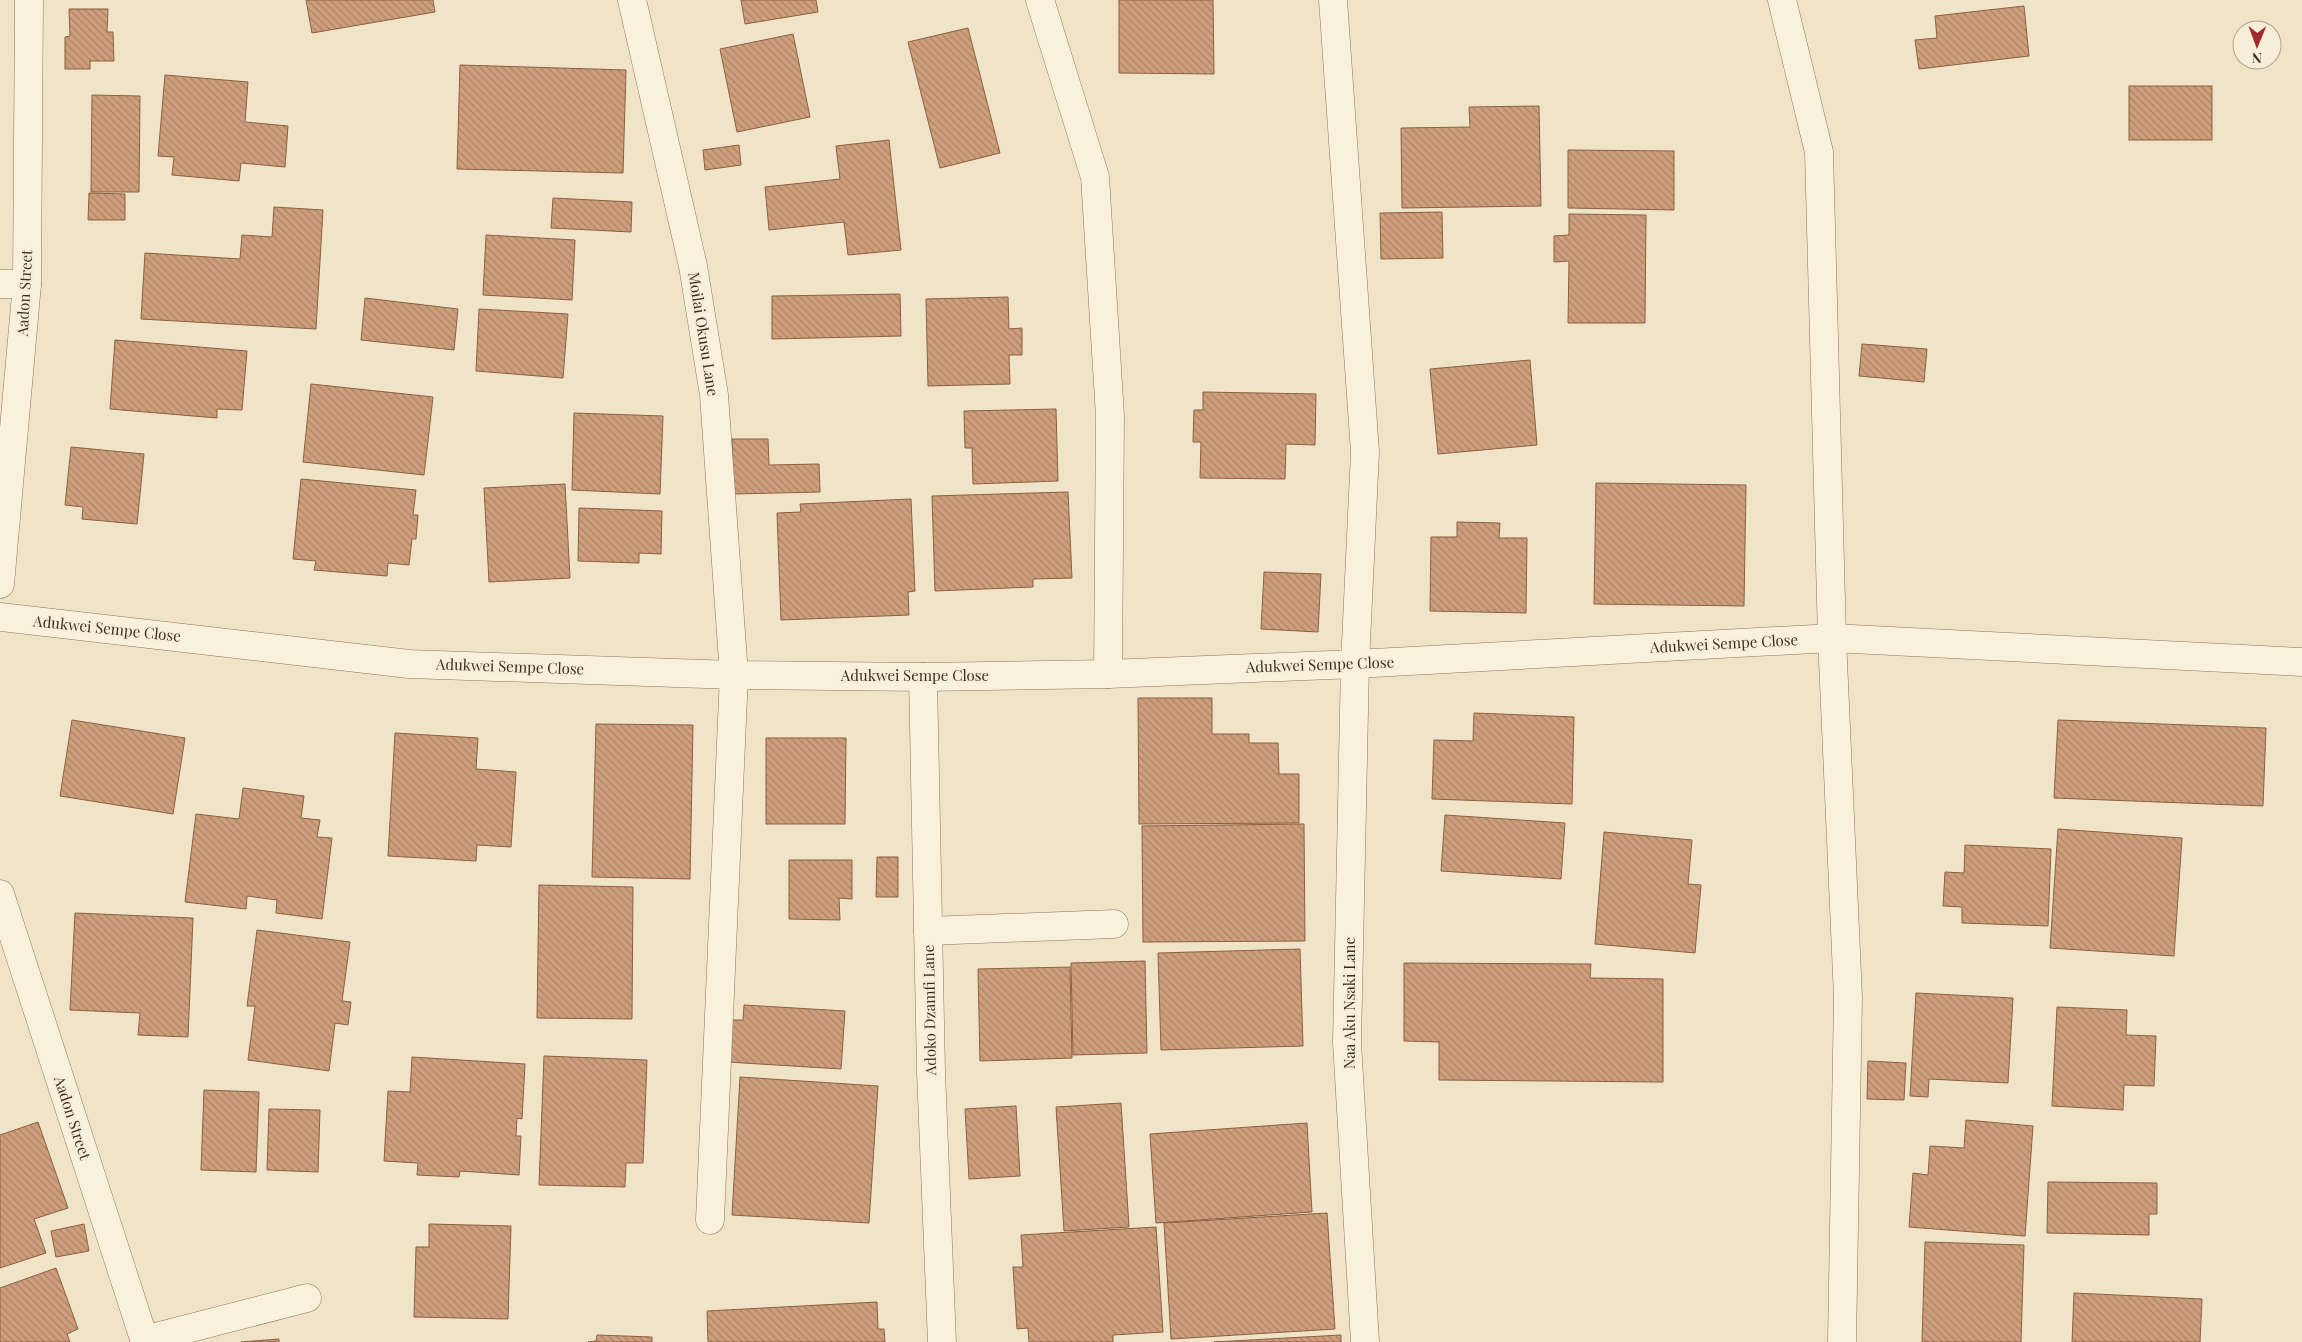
<svg xmlns="http://www.w3.org/2000/svg" width="2302" height="1342" font-family="'Playfair Display',serif">
	<style>
		.building { fill: url(#building-back-hatch); stroke: #8d5f41 }
		.lines { fill: none; stroke-linecap: round; stroke-linejoin: round }
		.minor-casing { stroke: #8d765c; stroke-width: 29 }
		.minor { stroke: #faf1dc; stroke-width: 28 }
		.labels { text-anchor: middle; stroke-width: 4.5; stroke-linejoin: round; paint-order: stroke }
		.street-label { font-size: 15px; fill: #3d2e20; stroke: #f7eed8 }
	</style>
	<defs>
		<pattern id="building-back-hatch" width="6" height="6" patternUnits="userSpaceOnUse" patternTransform="scale(1.25)"><rect width="6" height="6" fill="#cf9f7d"/><path d="M-1 5l2 2M0 0l6 6M5-1l2 2" fill="none" stroke="#a98266"/></pattern>
	</defs>
	<rect width="100%" height="100%" fill="#f0e4c8"/>
	<g class="building">
		<polygon points="306,0 433,0 435,12 312,33"/>
		<polygon points="741,0 816,0 818,12 745,24"/>
		<polygon points="1119,0 1213,0 1214,74 1119,73"/>
		<polygon points="2024,6 2029,56 1919,69 1915,40 1937,38 1935,16"/>
		<polygon points="69,9 108,9 107,32 113,32 114,61 90,61 90,69 65,69 65,37 70,36"/>
		<polygon points="968,28 1000,153 940,168 908,42"/>
		<polygon points="793,34 810,117 737,132 720,49"/>
		<polygon points="460,65 626,70 623,173 457,169"/>
		<polygon points="165,75 248,82 245,122 288,126 285,167 241,163 239,181 172,175 174,157 158,156"/>
		<rect x="2129" y="86" width="83" height="54"/>
		<polygon points="92,95 140,96 139,192 91,192"/>
		<polygon points="1539,106 1541,206 1402,208 1401,128 1470,127 1469,107"/>
		<polygon points="889,140 901,250 848,255 844,222 769,230 765,187 840,179 836,146"/>
		<polygon points="739,145 741,165 705,170 703,150"/>
		<polygon points="1568,150 1674,151 1674,210 1568,208"/>
		<polygon points="89,193 125,194 125,220 88,220"/>
		<polygon points="553,198 632,202 631,232 551,228"/>
		<polygon points="274,207 323,210 316,329 141,319 145,253 240,259 242,235 272,237"/>
		<polygon points="1442,212 1443,258 1381,259 1380,213"/>
		<polygon points="1569,214 1646,215 1645,323 1568,323 1569,261 1554,262 1554,236 1569,235"/>
		<polygon points="486,235 575,240 572,300 483,295"/>
		<polygon points="900,294 901,336 772,339 772,296"/>
		<polygon points="1008,297 1009,329 1022,328 1022,355 1009,355 1010,384 928,386 926,299"/>
		<polygon points="365,298 458,309 454,350 361,340"/>
		<polygon points="479,309 568,314 563,378 476,371"/>
		<polygon points="115,340 247,351 242,410 217,409 217,418 110,409"/>
		<polygon points="1862,344 1927,349 1924,382 1859,376"/>
		<polygon points="1530,360 1537,445 1438,454 1430,369"/>
		<polygon points="311,384 433,397 424,475 303,462"/>
		<polygon points="1203,392 1316,394 1315,445 1286,444 1285,479 1200,478 1201,442 1193,442 1194,410 1203,410"/>
		<polygon points="1056,409 1058,481 973,484 972,448 965,448 964,411"/>
		<polygon points="574,413 663,416 660,494 572,490"/>
		<polygon points="732,439 768,439 769,465 819,464 820,492 734,494"/>
		<polygon points="71,447 144,454 137,524 82,519 83,507 65,505"/>
		<polygon points="301,479 416,490 413,515 418,515 416,539 412,539 409,565 388,563 387,576 314,570 316,561 293,559"/>
		<polygon points="1596,483 1746,485 1744,606 1594,604"/>
		<polygon points="565,484 570,578 489,582 484,488"/>
		<polygon points="1068,492 1072,578 1033,579 1033,587 935,591 932,496"/>
		<polygon points="911,499 915,591 908,592 909,615 781,620 777,513 801,512 800,504"/>
		<polygon points="579,508 662,511 661,554 639,553 639,563 578,561"/>
		<polygon points="1457,522 1500,523 1499,538 1527,538 1526,613 1430,611 1431,537 1457,537"/>
		<polygon points="1264,572 1321,574 1318,632 1261,629"/>
		<polygon points="1138,698 1212,698 1212,734 1249,734 1249,743 1278,743 1279,774 1299,774 1299,823 1139,824"/>
		<polygon points="1474,713 1574,717 1572,804 1432,799 1434,740 1473,741"/>
		<polygon points="72,720 185,738 173,814 60,796"/>
		<polygon points="2058,720 2266,728 2263,806 2054,798"/>
		<polygon points="596,724 693,725 690,879 592,877"/>
		<polygon points="395,733 478,738 476,769 516,772 511,847 477,845 476,861 388,856"/>
		<polygon points="766,738 846,738 845,824 766,824"/>
		<polygon points="243,788 304,796 301,818 320,820 317,837 332,838 322,919 276,913 277,900 247,896 246,909 185,902 196,814 239,819"/>
		<polygon points="1445,815 1565,823 1561,879 1441,871"/>
		<polygon points="1304,824 1305,941 1143,942 1142,826"/>
		<polygon points="2058,829 2182,838 2174,956 2050,948"/>
		<polygon points="1604,832 1692,840 1688,884 1701,885 1695,953 1595,944"/>
		<polygon points="1965,845 2051,849 2048,926 1962,923 1962,907 1943,906 1945,872 1964,873"/>
		<polygon points="877,857 898,857 898,897 876,897"/>
		<polygon points="789,860 852,860 852,899 839,898 840,920 789,919"/>
		<polygon points="539,885 633,887 632,1019 537,1018"/>
		<polygon points="75,913 193,918 188,1037 138,1035 140,1013 70,1010"/>
		<polygon points="257,930 350,942 342,1001 351,1002 348,1025 335,1023 329,1071 248,1060 255,1006 247,1006"/>
		<polygon points="1300,949 1303,1046 1161,1050 1158,953"/>
		<polygon points="1145,961 1147,1053 1073,1055 1071,963"/>
		<polygon points="1404,963 1591,964 1590,978 1663,979 1663,1082 1439,1080 1439,1042 1404,1041"/>
		<polygon points="1070,967 1072,1058 980,1061 978,969"/>
		<polygon points="1916,993 2013,998 2008,1083 1929,1079 1928,1097 1910,1096"/>
		<polygon points="744,1005 845,1011 841,1069 727,1062 730,1020 743,1020"/>
		<polygon points="2057,1007 2127,1010 2126,1035 2156,1036 2154,1086 2124,1085 2123,1110 2052,1106"/>
		<polygon points="544,1056 647,1060 643,1163 626,1163 625,1187 539,1185"/>
		<polygon points="412,1057 525,1064 522,1119 517,1118 516,1136 521,1136 519,1175 460,1171 459,1177 417,1175 418,1163 384,1161 388,1091 410,1092"/>
		<polygon points="1868,1061 1906,1063 1904,1100 1867,1099"/>
		<polygon points="740,1077 878,1086 869,1223 732,1215"/>
		<polygon points="204,1090 259,1092 256,1172 201,1170"/>
		<polygon points="1121,1103 1129,1227 1064,1231 1056,1107"/>
		<polygon points="1016,1106 1020,1176 969,1179 965,1109"/>
		<polygon points="269,1109 320,1110 318,1172 267,1170"/>
		<polygon points="1966,1120 2033,1126 2025,1236 1909,1227 1913,1173 1928,1175 1930,1146 1964,1148"/>
		<polygon points="38,1122 68,1208 34,1219 46,1253 0,1268 0,1135"/>
		<polygon points="1307,1123 1312,1212 1156,1223 1150,1134"/>
		<polygon points="2048,1182 2157,1183 2157,1214 2149,1214 2149,1235 2047,1233"/>
		<polygon points="1327,1213 1335,1329 1171,1339 1164,1223"/>
		<polygon points="84,1224 89,1251 56,1257 51,1231"/>
		<polygon points="429,1224 511,1226 508,1319 414,1317 416,1247 429,1247"/>
		<polygon points="1156,1227 1163,1332 1113,1335 1113,1342 1029,1342 1028,1328 1017,1329 1013,1267 1023,1267 1021,1235"/>
		<polygon points="1925,1242 2024,1245 2021,1342 1922,1342"/>
		<polygon points="56,1268 78,1329 67,1334 70,1342 0,1342 0,1288"/>
		<polygon points="2074,1293 2202,1299 2200,1342 2072,1342"/>
		<polygon points="877,1302 878,1329 884,1329 885,1342 708,1342 707,1311"/>
		<polygon points="597,1335 652,1337 652,1342 588,1342 596,1341"/>
		<polygon points="1341,1335 1341,1342 1214,1342"/>
		<polygon points="279,1339 279,1342 241,1342"/>
	</g>
	<g class="lines">
		<g class="minor-casing">
			<g id="minor">
				<polyline points="632,0 693,266 714,395 734,675 710,1220"/>
				<polyline points="1040,0 1095,177 1110,416 1108,674"/>
				<polyline points="1333,0 1365,452 1355,664 1347,1043 1365,1342"/>
				<polyline points="1782,0 1819,152 1832,638 1848,997 1842,1342"/>
				<polyline points="0,284 27,284"/>
				<polyline points="0,584 27,284 29,0"/>
				<polyline points="0,617 409,664 734,675 923,677 1108,674 1355,664 1832,638 2302,662"/>
				<polyline points="923,677 931,1072 942,1342"/>
				<polyline points="0,894 145,1342"/>
				<polyline points="928,931 1114,924"/>
				<polyline points="144,1340 307,1298"/>
			</g>
		</g>
		<use href="#minor" class="minor"/>
	</g>
	<g class="labels">
		<g class="street-label">
			<text transform="translate(25 293) rotate(-87)" y="5">Aadon Street</text>
			<text transform="translate(703 334) rotate(81)" y="5">Moilai Okusu Lane</text>
			<text transform="translate(107 629) rotate(6)" y="5">Adukwei Sempe Close</text>
			<text transform="translate(1724 644) rotate(-3)" y="5">Adukwei Sempe Close</text>
			<text transform="translate(1320 665) rotate(-2)" y="5">Adukwei Sempe Close</text>
			<text transform="translate(510 667) rotate(2)" y="5">Adukwei Sempe Close</text>
			<text x="915" y="681">Adukwei Sempe Close</text>
			<text transform="translate(1350 1003) rotate(-90)" y="5">Naa Aku Nsaki Lane</text>
			<text transform="translate(930 1010) rotate(-91)" y="5">Adoko Dzamfi Lane</text>
			<text transform="translate(72 1118) rotate(72)" y="5">Aadon Street</text>
		</g>
	</g>
	<g transform="translate(2257 45) rotate(181)"><circle r="24" fill="#f7eed8" stroke="#ada18e"/>
	<path d="M0-4L9 19L0 12L-9 19Z" fill="#9e2a2b"/>
	<text y="-8" font-size="14" font-weight="bold" text-anchor="middle" fill="#3d2e20">N</text>
	</g>
</svg>
